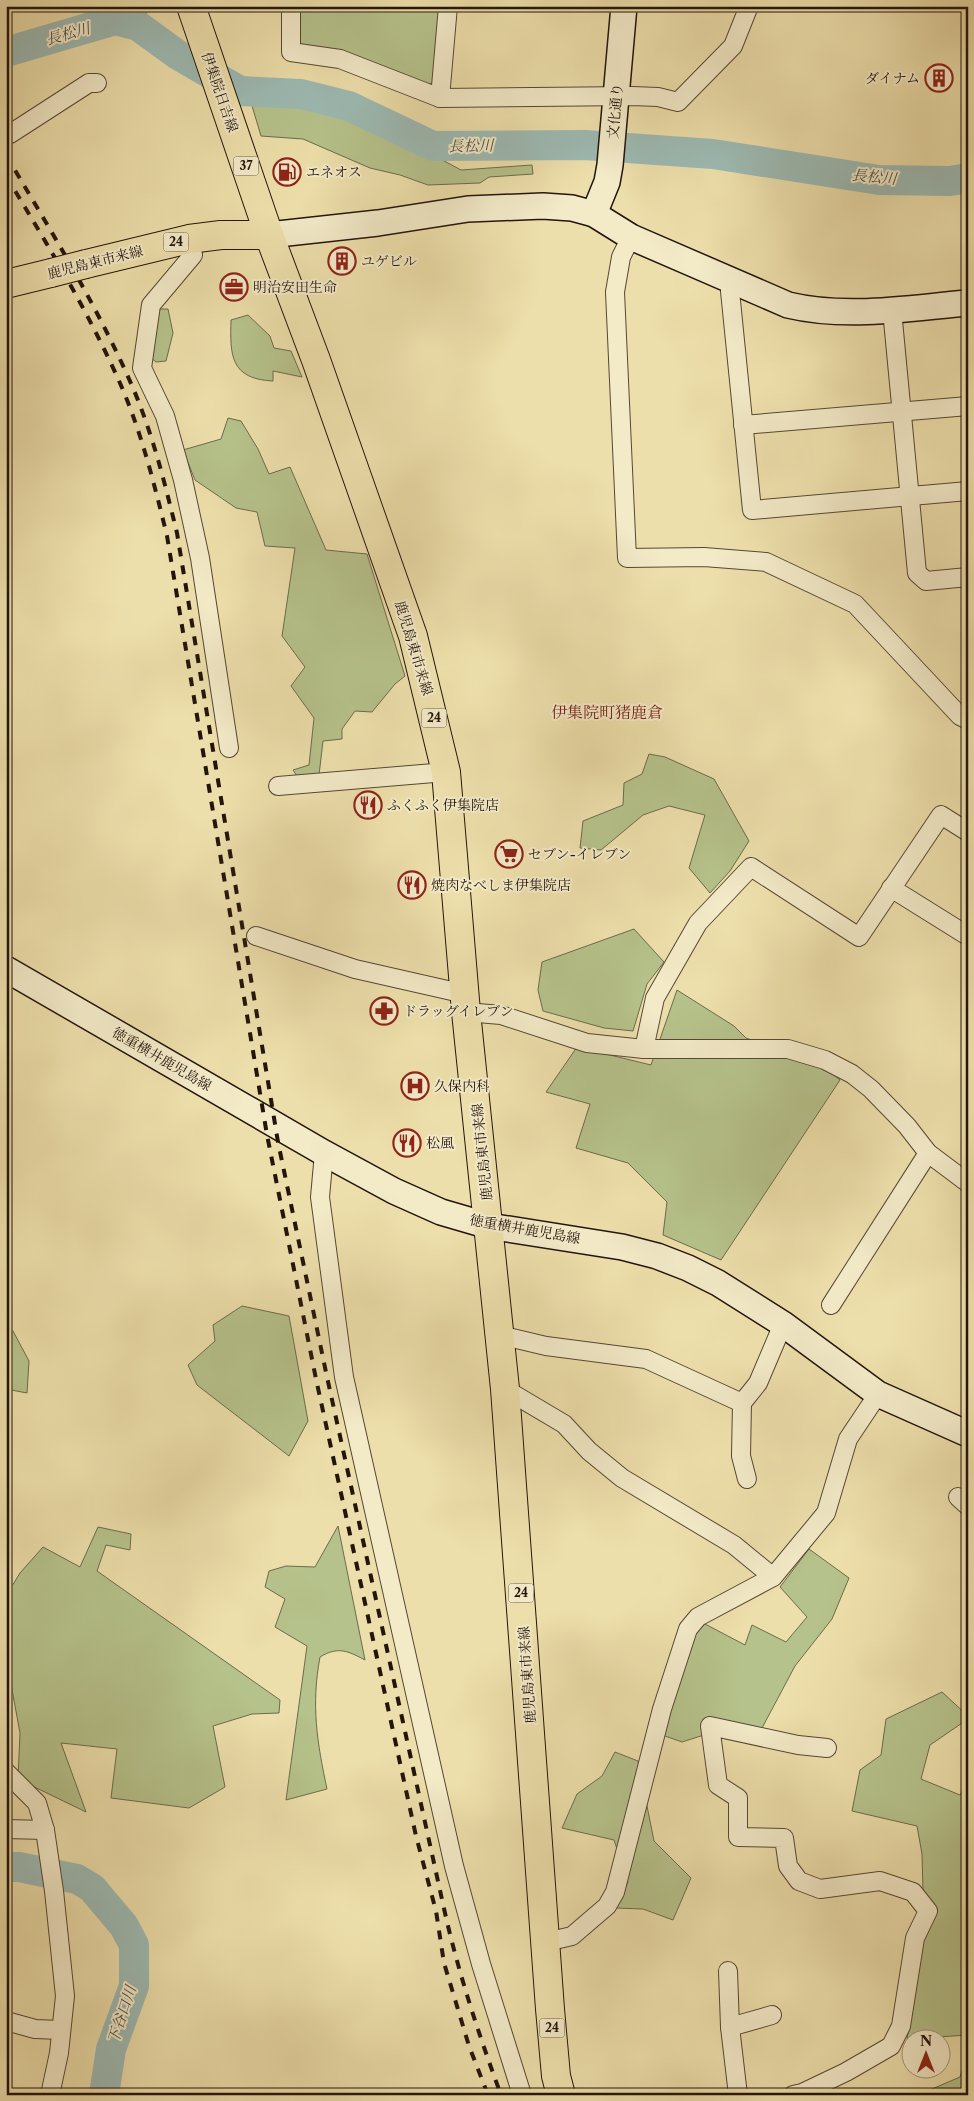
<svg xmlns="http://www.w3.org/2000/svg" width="974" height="2101" font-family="'Libre Caslon Text','Noto Serif JP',serif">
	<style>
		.green { fill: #b6c28b; stroke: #6c6b4c }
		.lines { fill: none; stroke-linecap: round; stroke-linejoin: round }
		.river { stroke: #9dbab3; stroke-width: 30 }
		.street-casing { stroke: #564734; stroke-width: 20 }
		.secondary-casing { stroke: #23140c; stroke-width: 28 }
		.primary-casing { stroke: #23140c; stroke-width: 30 }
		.street { stroke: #f3eac8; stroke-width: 18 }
		.secondary { stroke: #f3eac8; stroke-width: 25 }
		.primary { stroke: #eddfab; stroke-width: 28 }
		.rail { stroke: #23140c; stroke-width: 4; stroke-dasharray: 9 9; stroke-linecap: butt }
		.primary-bridge-casing { stroke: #23140c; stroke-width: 30; stroke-linecap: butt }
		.primary-bridge { stroke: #eddfab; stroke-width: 28 }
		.labels { text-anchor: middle; stroke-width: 4; stroke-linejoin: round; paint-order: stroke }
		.shield { fill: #f3eac8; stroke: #615444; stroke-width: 1 }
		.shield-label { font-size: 12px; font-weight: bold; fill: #23140c }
		.poi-label { font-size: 14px; fill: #23140c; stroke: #f3eac8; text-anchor: start }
		.street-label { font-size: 14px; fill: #23140c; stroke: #f3eac8 }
		.water-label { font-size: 15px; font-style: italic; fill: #4e4e46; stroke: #f3eac8 }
		.quarter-label { font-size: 16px; fill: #7a1f14; stroke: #f3eac8 }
	</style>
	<rect width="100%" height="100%" fill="#eddfab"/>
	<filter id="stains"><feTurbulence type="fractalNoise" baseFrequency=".004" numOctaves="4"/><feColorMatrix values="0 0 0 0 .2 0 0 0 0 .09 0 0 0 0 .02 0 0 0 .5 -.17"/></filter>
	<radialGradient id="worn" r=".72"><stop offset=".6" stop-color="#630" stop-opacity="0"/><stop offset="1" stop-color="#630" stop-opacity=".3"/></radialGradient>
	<g class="green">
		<polygon points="89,6 148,6 148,7 144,21 121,10 88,18"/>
		<polygon points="298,6 441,6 434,82 427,85 302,48 298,44"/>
		<polygon points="250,99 307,107 357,122 435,156 461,170 532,165 533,174 489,177 480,183 428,185 400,175 370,168 303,139 261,136"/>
		<polygon points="156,309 168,309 173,333 166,361 156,362 150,357"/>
		<path d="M248 315 270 336 274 348 291 351 302 377 273 371V381C230 379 230 355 231 320Z"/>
		<polygon points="228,418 241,421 258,449 269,474 290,467 326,550 367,554 405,676 395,684 372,712 355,711 342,729 342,739 323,741 319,775 299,779 293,770 309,765 314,718 291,686 305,667 282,636 295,548 265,546 257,512 236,508 195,480 183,450 221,439"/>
		<polygon points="649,754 665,757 714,779 749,841 730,871 710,893 689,868 705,815 669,806 643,815 601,850 580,848 583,821 623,805 624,783 642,774"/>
		<polygon points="634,929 664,962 647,984 633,1031 604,1028 543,1011 538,990 542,962"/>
		<polygon points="677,990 734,1026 746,1038 821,1065 840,1080 721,1260 663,1235 667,1202 628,1163 576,1148 590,1104 546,1092 577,1047 651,1065"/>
		<polygon points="242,1306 289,1316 308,1421 289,1456 197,1385 188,1365 215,1341 213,1325"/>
		<polygon points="6,1325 13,1331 29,1361 27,1393 6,1389"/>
		<path d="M338 1526 365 1660C348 1651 338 1646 320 1657 311 1705 317 1742 327 1789L286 1800 307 1646 275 1627 285 1599 265 1587 269 1571 286 1566 315 1567Z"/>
		<polygon points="98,1527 131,1534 130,1550 106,1545 97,1571 280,1700 279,1713 252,1714 213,1726 225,1787 189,1808 111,1798 117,1749 61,1743 86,1812 18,1779 20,1733 6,1657 6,1596 20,1573 43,1547 80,1567"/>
		<polygon points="809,1549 849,1578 832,1619 795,1666 762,1728 703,1719 704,1735 682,1742 662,1735 692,1635 705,1624 745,1645 752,1625 786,1642 807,1617 780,1587"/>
		<polygon points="942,1692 968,1716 968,1719 930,1745 921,1779 960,1795 968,1781 968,2035 907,2039 924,1928 922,1854 917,1826 852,1811 860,1770 881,1755 886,1719"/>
		<polygon points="615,1752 638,1761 654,1841 691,1878 673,1920 643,1909 616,1908 628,1882 614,1840 562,1828 577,1794 602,1776"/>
		<polygon points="968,2053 968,2095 918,2095 960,2077"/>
	</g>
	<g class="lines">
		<g class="river">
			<polyline points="6,52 115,20 138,26 178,55 240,91 301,94 349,106 433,146 585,145 713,154 879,180 950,181 968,178"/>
			<polyline points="6,1867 19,1867 77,1879 92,1888 124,1926 134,1945 134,1986 111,2049 104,2095"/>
		</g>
		<g class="street-casing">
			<g id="street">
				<polyline points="291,6 291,52 340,59 440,98 632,96 658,97 678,102 733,46 749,6"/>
				<polyline points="440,98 448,6"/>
				<polyline points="6,129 10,134 89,83 97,83"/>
				<polyline points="631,237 621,257 615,292 627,558 704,557 766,562 855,604 960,716 968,720"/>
				<polyline points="189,239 193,255 151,305 142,368 165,416 183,480 200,558 229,748"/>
				<polyline points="731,282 730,291 752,510 968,491"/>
				<polyline points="892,310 917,573 926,581 968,577"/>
				<polyline points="743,425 968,406"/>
				<polyline points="278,786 446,772"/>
				<polyline points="891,888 968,936"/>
				<polyline points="256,936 355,969 465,994"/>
				<polyline points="466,1012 501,1015 587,1043 644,1049 788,1049 825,1060 852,1074 871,1089 907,1126 928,1153 968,1183"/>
				<polyline points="644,1049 655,998 698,923 751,867 859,937 941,815 968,832"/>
				<polyline points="324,1153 320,1197 344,1377 454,1866 481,1964 522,2095"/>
				<polyline points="831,1305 928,1153"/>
				<polyline points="500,1335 546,1346 646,1359 742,1403 758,1383 783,1324"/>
				<polyline points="505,1389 564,1424 589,1451 622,1478 734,1545 773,1577"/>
				<polyline points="742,1403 741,1456 747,1479"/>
				<polyline points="958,1497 968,1506"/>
				<polyline points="6,1772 37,1803 45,1830 54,1891 65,1996 59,2053 50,2095"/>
				<polyline points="6,1829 45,1830"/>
				<polyline points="546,1942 572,1936 607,1906 615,1892 662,1709 688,1629 698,1617 773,1577 826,1513 848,1439 878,1394"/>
				<polyline points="728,1971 730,2027 738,2095"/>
				<polyline points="6,2021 35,2029 61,2030"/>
				<polyline points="730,2027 772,2015"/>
				<polyline points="793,2095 802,2093 846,2072 891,2046 901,2026 915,1938 928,1911 913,1892 880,1881 820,1889 799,1881 788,1866 784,1838 738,1837 738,1798 718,1785 710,1726 798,1745 827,1748"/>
			</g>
		</g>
		<g class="secondary-casing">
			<g id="secondary">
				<polyline points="594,214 607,182 610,165 624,6"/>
				<path d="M269 235 378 223 468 209 543 206 572 208 594 214 631 237 788 305C847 319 908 308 968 303"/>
				<polyline points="6,969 324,1153 394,1191 441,1212 489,1226 622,1247 657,1256 688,1268 718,1283 783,1324 878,1394 968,1434"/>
			</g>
		</g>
		<g class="primary-casing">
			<g id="primary">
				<polyline points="191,6 269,235 316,360 413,636 446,772 466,1012 505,1389 550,2009 556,2076 561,2095"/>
				<polyline points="86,264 189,239 221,235 269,235"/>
				<polyline points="6,284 51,273"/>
			</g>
		</g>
		<use href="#street" class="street"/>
		<use href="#secondary" class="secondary"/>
		<use href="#primary" class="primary"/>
		<g class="rail">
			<path d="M6 155C51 231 98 307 133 388 153 435 165 484 177 533L278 1142 327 1377 445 1913C459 1975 479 2035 501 2095"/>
			<path d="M6 176C48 245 91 316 123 390 143 438 155 487 167 536L267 1135 316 1379 416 1836 436 1911 444 1963 469 2046 488 2095"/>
		</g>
		<g class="primary-bridge-casing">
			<polyline id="primary-bridge" points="51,273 86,264"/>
		</g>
		<use href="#primary-bridge" class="primary-bridge"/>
	</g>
	<defs>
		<g id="building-ring" transform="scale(1.4375)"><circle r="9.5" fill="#f3eac8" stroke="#8f2418" stroke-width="1.5"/><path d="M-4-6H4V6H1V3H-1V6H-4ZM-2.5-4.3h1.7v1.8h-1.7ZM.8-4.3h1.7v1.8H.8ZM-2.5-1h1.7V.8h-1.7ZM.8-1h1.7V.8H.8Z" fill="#8f2418"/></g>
		<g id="fuel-ring" transform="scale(1.4375)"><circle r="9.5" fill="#f3eac8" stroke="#8f2418" stroke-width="1.5"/><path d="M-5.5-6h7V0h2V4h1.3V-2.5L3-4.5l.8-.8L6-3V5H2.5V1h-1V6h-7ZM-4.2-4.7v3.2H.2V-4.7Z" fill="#8f2418"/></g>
		<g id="office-ring" transform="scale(1.4375)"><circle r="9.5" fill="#f3eac8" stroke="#8f2418" stroke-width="1.5"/><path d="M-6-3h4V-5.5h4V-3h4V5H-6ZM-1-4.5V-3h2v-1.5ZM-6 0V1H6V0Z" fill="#8f2418"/></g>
		<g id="restaurant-ring" transform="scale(1.4375)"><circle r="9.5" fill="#f3eac8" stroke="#8f2418" stroke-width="1.5"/><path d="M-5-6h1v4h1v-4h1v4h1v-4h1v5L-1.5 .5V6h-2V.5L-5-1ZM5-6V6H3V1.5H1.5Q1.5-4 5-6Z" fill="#8f2418"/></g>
		<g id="supermarket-ring" transform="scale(1.4375)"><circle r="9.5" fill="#f3eac8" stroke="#8f2418" stroke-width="1.5"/><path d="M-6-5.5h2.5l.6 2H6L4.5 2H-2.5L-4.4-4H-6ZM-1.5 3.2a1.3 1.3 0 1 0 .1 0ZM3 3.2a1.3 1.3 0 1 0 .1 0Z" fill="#8f2418"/></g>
		<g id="pharmacy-ring" transform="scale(1.4375)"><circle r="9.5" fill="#f3eac8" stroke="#8f2418" stroke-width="1.5"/><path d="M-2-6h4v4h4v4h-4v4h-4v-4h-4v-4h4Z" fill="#8f2418"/></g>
		<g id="hospital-ring" transform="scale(1.4375)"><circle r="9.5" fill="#f3eac8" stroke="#8f2418" stroke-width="1.5"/><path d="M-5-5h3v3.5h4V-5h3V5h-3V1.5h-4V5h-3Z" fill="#8f2418"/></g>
	</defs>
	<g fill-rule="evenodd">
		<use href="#building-ring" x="939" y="78"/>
		<use href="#fuel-ring" x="287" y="172"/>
		<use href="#building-ring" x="342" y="261"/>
		<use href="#office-ring" x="234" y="287"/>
		<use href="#restaurant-ring" x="368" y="805"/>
		<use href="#supermarket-ring" x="509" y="854"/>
		<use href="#restaurant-ring" x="412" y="885"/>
		<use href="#pharmacy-ring" x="384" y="1011"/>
		<use href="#hospital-ring" x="415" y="1086"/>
		<use href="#restaurant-ring" x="407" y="1143"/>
	</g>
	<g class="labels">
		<g class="shield">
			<rect x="233.5" y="156.5" width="25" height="19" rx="4"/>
			<rect x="163.5" y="232.5" width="25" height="19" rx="4"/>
			<rect x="421.5" y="708.5" width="25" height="19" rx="4"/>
			<rect x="508.5" y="1583.5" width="25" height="19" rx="4"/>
			<rect x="539.5" y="2018.5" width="25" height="19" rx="4"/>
		</g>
		<g class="shield-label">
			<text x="246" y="170">37</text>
			<text x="176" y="246">24</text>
			<text x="434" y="722">24</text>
			<text x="521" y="1597">24</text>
			<text x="552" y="2032">24</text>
		</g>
		<g class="poi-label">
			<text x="920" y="83" text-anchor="end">ダイナム</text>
			<text x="306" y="177">エネオス</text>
			<text x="361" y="266">ユゲビル</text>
			<text x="253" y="292">明治安田生命</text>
			<text x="387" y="810">ふくふく伊集院店</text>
			<text x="528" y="859">セブン-イレブン</text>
			<text x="431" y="890">焼肉なべしま伊集院店</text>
			<text x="403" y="1016">ドラッグイレブン</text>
			<text x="434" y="1091">久保内科</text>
			<text x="426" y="1148">松風</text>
		</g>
		<g class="street-label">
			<text transform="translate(220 92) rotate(71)" y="5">伊集院日吉線</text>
			<text transform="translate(615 111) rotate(-85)" y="5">文化通り</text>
			<text transform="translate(95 262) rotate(-14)" y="5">鹿児島東市来線</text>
			<text transform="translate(414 648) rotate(73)" y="5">鹿児島東市来線</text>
			<text transform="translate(162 1059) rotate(30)" y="5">徳重横井鹿児島線</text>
			<text transform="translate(482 1152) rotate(-96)" y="5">鹿児島東市来線</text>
			<text transform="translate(525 1229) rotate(10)" y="5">徳重横井鹿児島線</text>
			<text transform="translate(527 1675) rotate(-94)" y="5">鹿児島東市来線</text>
		</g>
		<g class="water-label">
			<text transform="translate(68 34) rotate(-16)" y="5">長松川</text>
			<text transform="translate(471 146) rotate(-1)" y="5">長松川</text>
			<text transform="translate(874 177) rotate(5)" y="5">長松川</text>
			<text transform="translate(122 2015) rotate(-72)" y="5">下谷口川</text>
		</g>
		<g class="quarter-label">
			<text x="607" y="718">伊集院町猪鹿倉</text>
		</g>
	</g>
	<rect width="974" height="2101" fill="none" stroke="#eddfab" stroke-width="25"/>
	<rect x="8" y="8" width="959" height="2086" fill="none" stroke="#23140c" stroke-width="2.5"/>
	<rect x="12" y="12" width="949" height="2076" fill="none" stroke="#23140c"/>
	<g transform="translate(926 2054)"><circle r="24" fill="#f3eac8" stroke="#a0947d"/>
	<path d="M0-4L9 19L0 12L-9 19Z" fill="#8f2418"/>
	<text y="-8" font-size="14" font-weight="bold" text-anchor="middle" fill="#23140c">N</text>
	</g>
	<rect width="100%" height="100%" filter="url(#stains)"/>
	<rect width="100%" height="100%" fill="url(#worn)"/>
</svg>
